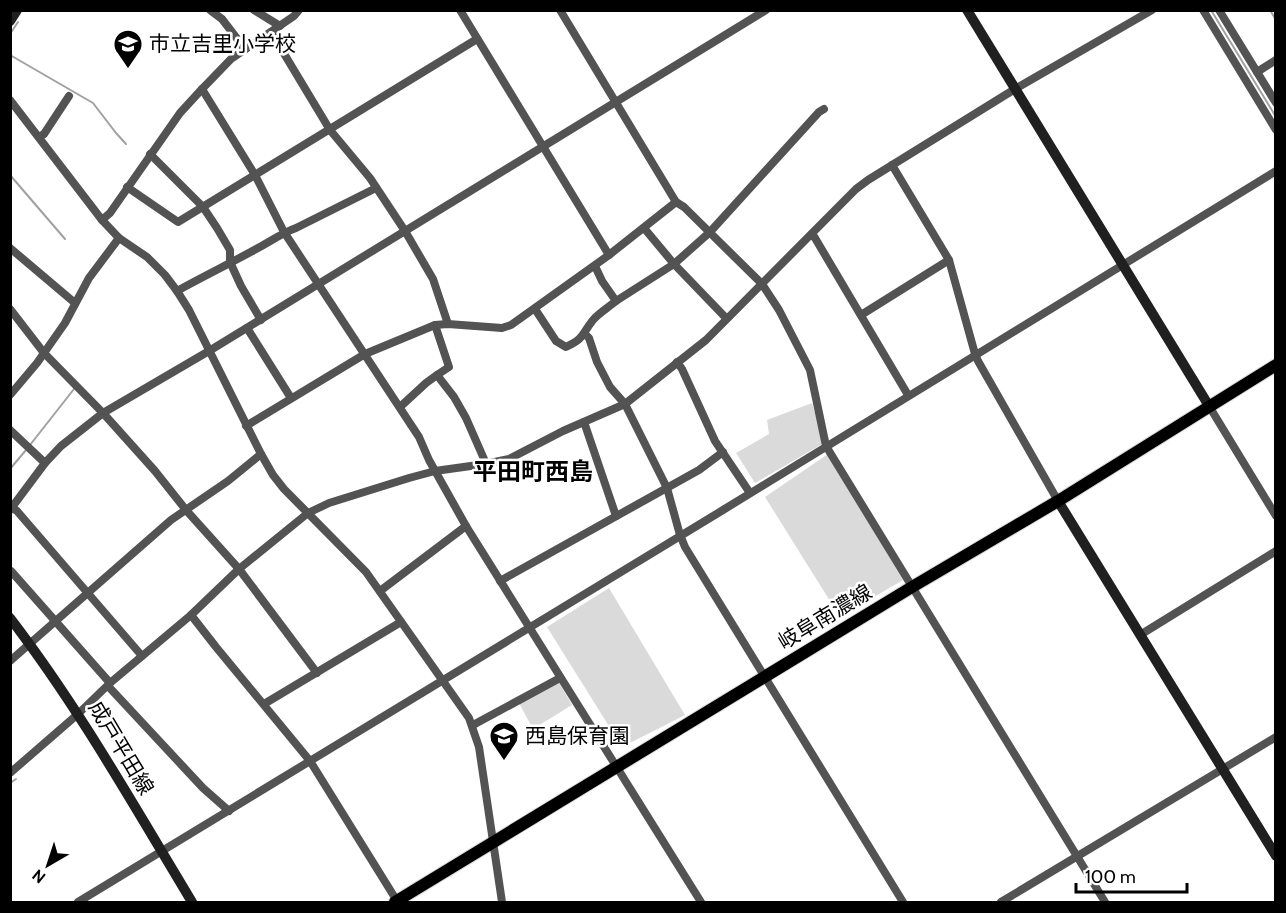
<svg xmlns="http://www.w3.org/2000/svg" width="1286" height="913" font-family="Cabin,'Noto Sans JP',sans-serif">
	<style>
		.green { fill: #dadada }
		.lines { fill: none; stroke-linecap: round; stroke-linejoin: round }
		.stream { stroke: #a1a1a1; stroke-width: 2 }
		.primary-casing { stroke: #dbdbdb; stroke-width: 14 }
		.street { stroke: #535353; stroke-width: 8 }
		.secondary { stroke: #202020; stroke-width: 10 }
		.primary { stroke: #000; stroke-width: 12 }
		.labels { text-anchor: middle; stroke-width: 5; stroke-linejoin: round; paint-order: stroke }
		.poi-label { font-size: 21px; fill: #000; stroke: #fff; text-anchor: start }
		.street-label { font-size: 21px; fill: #000; stroke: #fff }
		.quarter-label { font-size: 24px; font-weight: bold; fill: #000; stroke: #fff }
	</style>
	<rect width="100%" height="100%" fill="#fff"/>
	<g class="green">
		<polygon points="812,403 824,443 755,483 736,453 769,434 767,420"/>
		<polygon points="828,454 903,580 840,617 765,497"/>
		<polygon points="609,588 685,715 622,747 547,627"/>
		<polygon points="558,681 572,705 533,729 519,703"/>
	</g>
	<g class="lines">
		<g class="stream">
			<polyline points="1211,10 1276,117"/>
			<polyline points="1270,10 1276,20"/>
			<polyline points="24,11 25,10"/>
			<polyline points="10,34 18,22"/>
			<polyline points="10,55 93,103 116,133 126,144"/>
			<polyline points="10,175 65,239"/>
			<polyline points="30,445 74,389"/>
			<polyline points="10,469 26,450"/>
			<polyline points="10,783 16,779"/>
		</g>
		<g class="primary-casing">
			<polyline id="primary" points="395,902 912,587 1058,501 1276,365"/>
		</g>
		<g class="street">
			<polyline points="210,10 222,19 245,49"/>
			<polyline points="254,10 280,26"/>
			<polyline points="460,10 609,255"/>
			<polyline points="560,10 676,202 684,207 762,284 779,310 810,370 826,446 1105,902"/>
			<polyline points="1203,10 1276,130"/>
			<polyline points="1219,10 1276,103"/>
			<polyline points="271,32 330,130 370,178 405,231 433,279 448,324"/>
			<polyline points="1257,72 1276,60"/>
			<polyline points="202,89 255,175 284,232 419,437 429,460 466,526 701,902"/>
			<polyline points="10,100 102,220 119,238 147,257 165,275 177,291 189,310 261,454 273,475 284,489 366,572 469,718 479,747 502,902"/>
			<polyline points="39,137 44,134 69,96"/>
			<polyline points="150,154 203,207 217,228 230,250 230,262 241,286 261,320"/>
			<polyline points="892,165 949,260 975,354 978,361 1058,501"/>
			<polyline points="127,187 178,222 477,39"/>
			<polyline points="102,220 110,213 180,113 202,89 231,59 294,16 299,10"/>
			<polyline points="812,234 815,238 908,395"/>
			<polyline points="10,248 75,303"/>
			<path d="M177 291C204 276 231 263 258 248 271 241 282 233 296 228L376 188"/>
			<polyline points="616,301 674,264 644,228"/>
			<polyline points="10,309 44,353 103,413 209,351 766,10"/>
			<path d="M535 309 556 341 566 347C585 338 581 335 593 320 599 313 609 307 616 301L602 281 595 266"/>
			<polyline points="861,315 949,260"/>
			<polyline points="726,318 674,264 710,232 819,112 824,109"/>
			<polyline points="435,325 449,367 437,375 454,397 466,418 484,459 485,464"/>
			<polyline points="247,328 291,398"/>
			<polyline points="585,334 589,338 597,362 610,387 625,404 667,488 680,535 685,547 903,902"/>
			<polyline points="677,362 682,369 715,441 750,493"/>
			<polyline points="10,395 37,363 65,323 89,278 119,238"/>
			<polyline points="1209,406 1276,516"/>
			<polyline points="400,407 426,383 437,375"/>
			<polyline points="584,422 616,516"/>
			<polyline points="246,426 365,354 435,325 448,324 502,328 511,325 609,255 676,202"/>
			<polyline points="10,430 45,463"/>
			<polyline points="10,506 17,511 142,656"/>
			<polyline points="10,510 45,463 61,446 103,413 155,471 186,510 239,569 317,673"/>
			<polyline points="11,571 110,683"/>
			<polyline points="500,581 699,470 723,452"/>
			<polyline points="380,591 466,526"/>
			<polyline points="191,615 216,647 310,761 397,901"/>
			<polyline points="1140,635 1276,551"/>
			<polyline points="10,661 171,520 228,481 261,454"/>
			<polyline points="108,686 203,788 229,811"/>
			<polyline points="264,704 401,622"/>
			<polyline points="473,725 560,678"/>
			<polyline points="10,773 78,714 110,683 191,615 239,569 308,513 329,503 409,478 435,471 485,464 509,459 563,431 625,404 706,340 856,189 868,180 1015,89 1152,10"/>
			<polyline points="78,902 723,510 1276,171"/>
			<polyline points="1001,902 1276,737"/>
		</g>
		<g class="secondary">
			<polyline points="967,10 1209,406"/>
			<polyline points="10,21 17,10"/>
			<polyline points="1058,501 1276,856"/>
			<path d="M10 618C79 708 134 806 192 902"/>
		</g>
		<use href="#primary" class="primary"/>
	</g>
	<defs>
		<g id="school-pin" transform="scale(1.5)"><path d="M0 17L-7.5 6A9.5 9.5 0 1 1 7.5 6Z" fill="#000" stroke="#fff"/><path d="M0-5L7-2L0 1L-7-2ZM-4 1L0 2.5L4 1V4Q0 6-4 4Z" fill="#fff"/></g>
	</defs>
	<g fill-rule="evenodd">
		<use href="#school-pin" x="128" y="44"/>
		<use href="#school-pin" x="504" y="736"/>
	</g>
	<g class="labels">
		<g class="poi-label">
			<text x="149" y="51">市立吉里小学校</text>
			<text x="525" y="743">西島保育園</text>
		</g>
		<g class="street-label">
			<text transform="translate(825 617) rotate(-31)" y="7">岐阜南濃線</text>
			<text transform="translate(121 748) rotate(59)" y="7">成戸平田線</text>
		</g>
		<g class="quarter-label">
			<text x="533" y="480">平田町西島</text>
		</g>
	</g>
	<rect width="1286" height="913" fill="none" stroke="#000000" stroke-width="24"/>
	<g transform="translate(48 865) rotate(219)" stroke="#ffffff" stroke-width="4.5" paint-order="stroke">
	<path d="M0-4.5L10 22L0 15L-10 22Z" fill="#000000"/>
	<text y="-9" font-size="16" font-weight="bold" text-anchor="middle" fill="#000000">N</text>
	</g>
	<path d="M1076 883v9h111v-9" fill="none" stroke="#000000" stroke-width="3"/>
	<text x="1085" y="883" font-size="18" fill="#000000" stroke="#ffffff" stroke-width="4.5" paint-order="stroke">100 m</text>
</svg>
